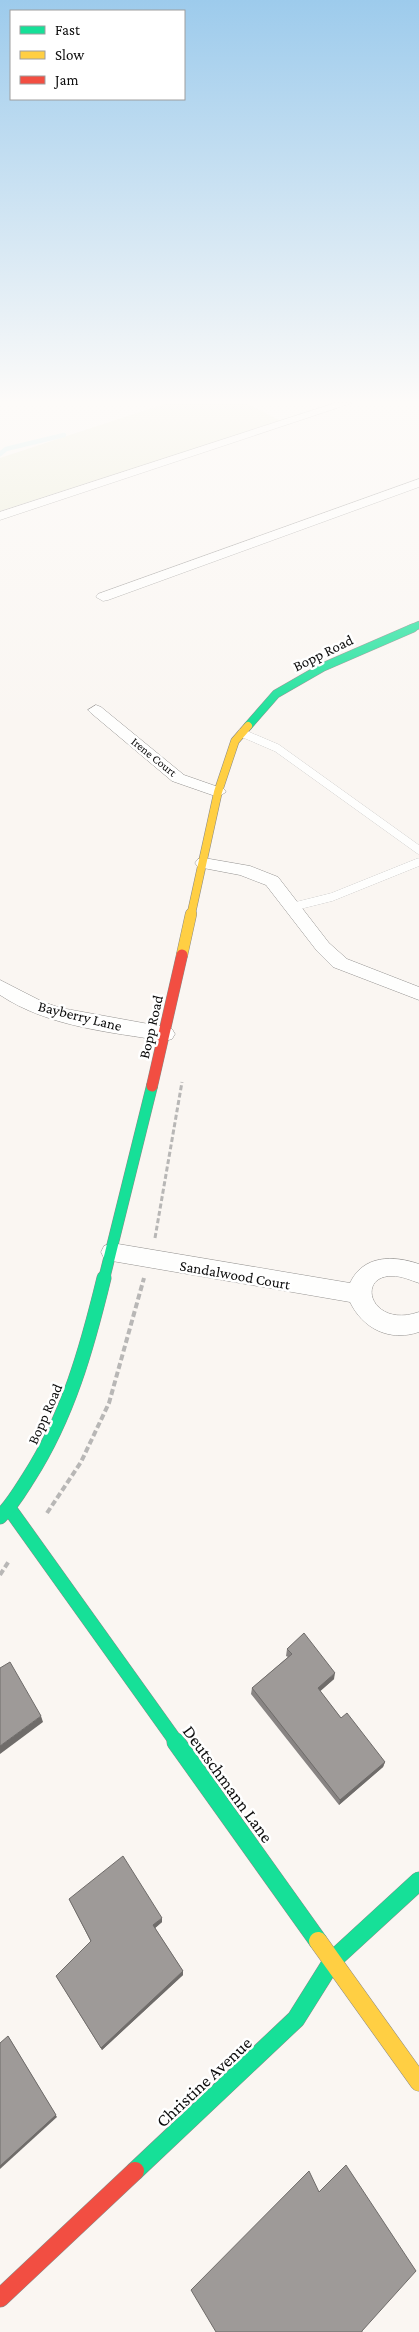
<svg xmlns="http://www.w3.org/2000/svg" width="419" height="2332" font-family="'Crimson Pro',serif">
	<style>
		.green { fill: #eaecd4 }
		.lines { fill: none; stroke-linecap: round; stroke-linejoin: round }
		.stream { stroke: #cceef1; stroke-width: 4.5 }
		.lane-casing { stroke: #949290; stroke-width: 8 }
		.street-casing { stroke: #949290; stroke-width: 1 }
		.fast-far4-casing { stroke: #8a8987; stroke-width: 8 }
		.fast-far3-casing { stroke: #8a8987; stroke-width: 9 }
		.fast-far2-casing { stroke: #8a8987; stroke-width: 12 }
		.fast-far1-casing { stroke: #8a8987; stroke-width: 15 }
		.fast-casing { stroke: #8a8987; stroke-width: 19 }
		.slow-far2-casing { stroke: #8a8987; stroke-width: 9 }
		.slow-far1-casing { stroke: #8a8987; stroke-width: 12 }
		.slow-casing { stroke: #8a8987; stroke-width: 19 }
		.jam-far1-casing { stroke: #8a8987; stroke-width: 12 }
		.jam-casing { stroke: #8a8987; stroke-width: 19 }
		.path-far1 { stroke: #b8b7b6; stroke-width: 3; stroke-dasharray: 5 2.5; stroke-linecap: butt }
		.path { stroke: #b8b7b6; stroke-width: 4; stroke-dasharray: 6 3; stroke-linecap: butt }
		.lane { stroke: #fefefd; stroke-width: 8 }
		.street { fill: #fefefd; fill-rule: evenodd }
		.fast-far4 { stroke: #16e098; stroke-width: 7 }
		.fast-far3 { stroke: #16e098; stroke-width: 8 }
		.fast-far2 { stroke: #16e098; stroke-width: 11 }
		.fast-far1 { stroke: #16e098; stroke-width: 14 }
		.fast { stroke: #16e098; stroke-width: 18 }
		.slow-far2 { stroke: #ffcf43; stroke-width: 8 }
		.slow-far1 { stroke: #ffcf43; stroke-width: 11 }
		.slow { stroke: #ffcf43; stroke-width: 18 }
		.jam-far1 { stroke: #f24e42; stroke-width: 11 }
		.jam { stroke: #f24e42; stroke-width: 18 }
		.wall { fill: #888483 }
		.shaded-wall { fill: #6f6c6a }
		.building { fill: #9e9a98; stroke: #6f6c6a }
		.labels { text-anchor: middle; stroke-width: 5; stroke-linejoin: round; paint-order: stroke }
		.far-street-label { font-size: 12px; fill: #0d0d0d; stroke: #fff }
		.street-label { font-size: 15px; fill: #0d0d0d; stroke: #fff }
		.near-street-label { font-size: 18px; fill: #0d0d0d; stroke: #fff }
	</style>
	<rect width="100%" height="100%" fill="#faf6f2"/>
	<polygon class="green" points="167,403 246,403 281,421 0,511 0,458"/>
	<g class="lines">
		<polyline class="stream" points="0,454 6,449 64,435"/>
		<g class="lane-casing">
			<g id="lane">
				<polyline points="242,733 277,748 419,850"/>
				<polyline points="292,907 332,897 419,862"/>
			</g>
		</g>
		<g class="street-casing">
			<g id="street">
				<polygon points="335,403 352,403 0,520 0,512"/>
				<polygon points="419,479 419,487 108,600 103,601 96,597 98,594"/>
				<polygon points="96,705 101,707 184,775 224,789 226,792 218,797 172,781 91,713 88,710"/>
				<polygon points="204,858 250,866 278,877 329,943 347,959 419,987 419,1000 333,967 317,951 266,885 240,875 198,867 195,863 198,859"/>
				<path d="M0 980 43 1002 61 1008 165 1027 172 1029 175 1034 172 1039 165 1041C110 1032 48 1027 0 995Z"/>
				<path d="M112 1243 350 1283C363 1255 393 1255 419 1264V1283C410 1280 402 1276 392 1276 355 1276 371 1329 419 1312V1332C390 1342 363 1329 350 1302L112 1261 104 1258 101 1252 104 1246Z"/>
			</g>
		</g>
		<g class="fast-far4-casing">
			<polyline id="fast-far4" points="410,629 419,625"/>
		</g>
		<g class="fast-far3-casing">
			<polyline id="fast-far3" points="248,726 276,694 323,667 413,628"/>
		</g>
		<g class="fast-far2-casing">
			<polyline id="fast-far2" points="104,1279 152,1086"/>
		</g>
		<g class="fast-far1-casing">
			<g id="fast-far1">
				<polyline points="9,1508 177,1743"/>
				<path d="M0 1517C12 1505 20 1491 29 1477 68 1416 87 1348 104 1278"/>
			</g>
		</g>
		<g class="fast-casing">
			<g id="fast">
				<polyline points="176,1742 318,1941"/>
				<polyline points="135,2171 296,2019 333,1960 419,1881"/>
			</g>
		</g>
		<g class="slow-far2-casing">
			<polyline id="slow-far2" points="191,915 218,792 235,741 248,726"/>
		</g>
		<g class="slow-far1-casing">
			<polyline id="slow-far1" points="182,955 191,914"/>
		</g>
		<g class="slow-casing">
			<polyline id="slow" points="318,1941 419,2082"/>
		</g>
		<g class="jam-far1-casing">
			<polyline id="jam-far1" points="152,1086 182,955"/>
		</g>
		<g class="jam-casing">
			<polyline id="jam" points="0,2298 135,2171"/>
		</g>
		<polyline class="path-far1" points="155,1238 182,1082"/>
		<g class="path">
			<polyline points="47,1513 81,1462 109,1403 144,1278"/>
			<polyline points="0,1575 9,1561"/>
		</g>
		<use href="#lane" class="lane"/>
		<use href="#street" class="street"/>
		<use href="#fast-far4" class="fast-far4"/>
		<use href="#fast-far3" class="fast-far3"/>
		<use href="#fast-far2" class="fast-far2"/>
		<use href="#fast-far1" class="fast-far1"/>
		<use href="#fast" class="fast"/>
		<use href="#slow-far2" class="slow-far2"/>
		<use href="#slow-far1" class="slow-far1"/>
		<use href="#slow" class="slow"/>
		<use href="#jam-far1" class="jam-far1"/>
		<use href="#jam" class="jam"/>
	</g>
	<g class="wall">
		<polygon points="287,1649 334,1679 320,1691 341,1718 385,1762 383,1767 339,1805 251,1694 252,1688 288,1657 286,1656"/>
		<polygon points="69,1899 162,1922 155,1928 183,1971 183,1975 102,2050 56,1976 91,1942"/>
	</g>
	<g class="shaded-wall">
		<polygon points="335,1673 334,1679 317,1694 318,1688"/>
		<polygon points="41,1716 43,1722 0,1754 0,1746"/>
		<polygon points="385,1762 383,1767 339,1805 340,1800"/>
		<polygon points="162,1918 162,1922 154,1929 153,1925"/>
		<polygon points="183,1971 183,1975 102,2050 101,2048"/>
		<polygon points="8,2036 57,2117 0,2169 0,2166"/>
	</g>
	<g class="building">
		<polygon points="304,1633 335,1673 318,1688 341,1718 347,1713 385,1762 340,1800 252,1688 292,1654 287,1649"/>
		<polygon points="10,1662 41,1716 0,1746 0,1668"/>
		<polygon points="123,1856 162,1918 153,1925 183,1971 101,2048 56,1976 91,1941 69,1899"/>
		<polygon points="8,2036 56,2115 0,2166 0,2043"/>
		<polygon points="346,2165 416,2271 362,2331 362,2332 216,2332 191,2290 309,2171 319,2192"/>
	</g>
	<linearGradient id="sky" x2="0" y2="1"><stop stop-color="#9dcbec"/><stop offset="0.55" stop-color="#fdfbf9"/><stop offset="1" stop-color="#fdfbf9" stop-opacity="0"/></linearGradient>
	<rect width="419" height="730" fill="url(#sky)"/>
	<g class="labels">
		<g class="far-street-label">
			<text transform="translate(154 757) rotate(39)" y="4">Irene Court</text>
		</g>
		<g class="street-label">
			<text transform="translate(323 653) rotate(-26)" y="5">Bopp Road</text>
			<text transform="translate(80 1016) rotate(14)" y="5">Bayberry Lane</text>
			<text transform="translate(151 1027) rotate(-77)" y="5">Bopp Road</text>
			<text transform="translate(235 1275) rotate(10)" y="5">Sandalwood Court</text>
			<text transform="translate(45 1414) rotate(-66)" y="5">Bopp Road</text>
		</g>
		<g class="near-street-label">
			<text transform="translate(228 1784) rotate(54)" y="6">Deutschmann Lane</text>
			<text transform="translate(204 2082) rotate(-43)" y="6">Christine Avenue</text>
		</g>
	</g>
	<rect x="10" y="10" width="175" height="90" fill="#ffffff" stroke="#9e9e9e"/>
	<rect x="20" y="26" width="25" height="8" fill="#16e098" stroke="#9e9e9e"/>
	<text x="55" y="35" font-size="15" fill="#0d0d0d">Fast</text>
	<rect x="20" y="51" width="25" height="8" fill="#ffcf43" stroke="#9e9e9e"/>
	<text x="55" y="60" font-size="15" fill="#0d0d0d">Slow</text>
	<rect x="20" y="76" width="25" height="8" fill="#f24e42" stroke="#9e9e9e"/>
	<text x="55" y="85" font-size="15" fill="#0d0d0d">Jam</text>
</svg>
